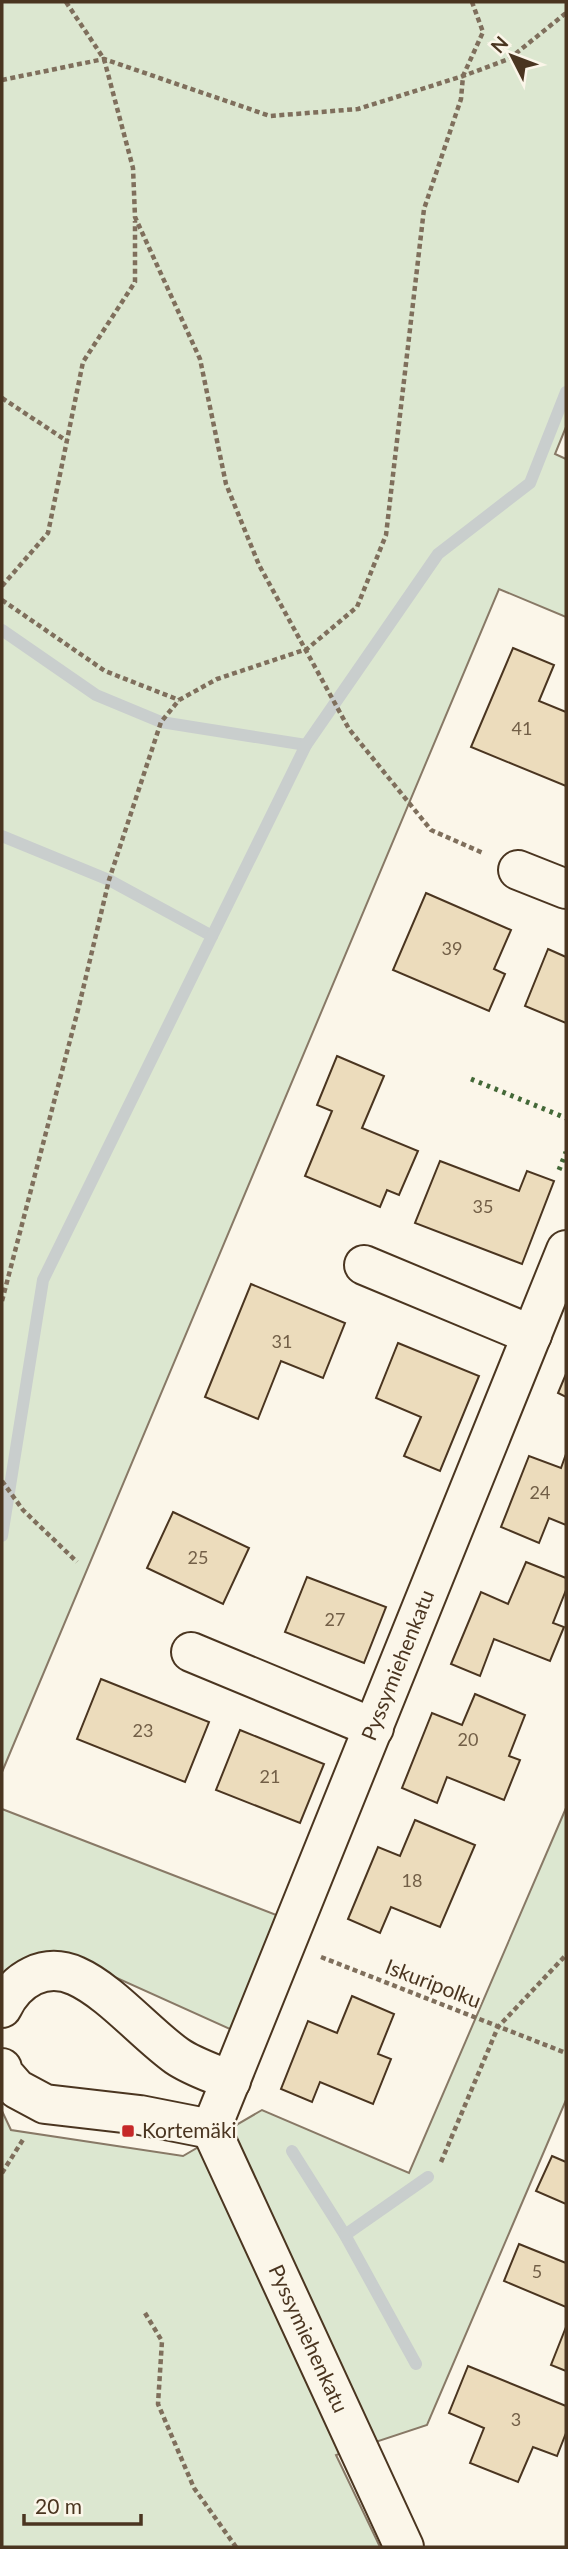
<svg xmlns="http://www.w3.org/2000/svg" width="568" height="2549" font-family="Lato,sans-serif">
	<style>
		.green { fill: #dce7d0; stroke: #887966; stroke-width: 2 }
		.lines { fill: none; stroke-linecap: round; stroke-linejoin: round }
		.stream { stroke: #c9cecd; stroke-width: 12 }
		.building { fill: #ecdcbc; stroke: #4a3520; stroke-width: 2 }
		.minor-casing { stroke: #4a3520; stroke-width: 42 }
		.path { stroke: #7f6f5c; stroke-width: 4.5; stroke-dasharray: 5 3.5; stroke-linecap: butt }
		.minor { stroke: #fbf6e9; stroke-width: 38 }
		.hedge { stroke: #436837; stroke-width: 5; stroke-dasharray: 3.5 5; stroke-linecap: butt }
		.poi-dot { fill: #c62828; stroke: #fbf6e9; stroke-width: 2.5 }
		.labels { text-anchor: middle; stroke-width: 5; stroke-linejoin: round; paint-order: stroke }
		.number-label { font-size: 18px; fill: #725f47 }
		.street-label { font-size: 21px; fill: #4a3520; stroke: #fbf6e9 }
		.poi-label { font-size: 21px; fill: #4a3520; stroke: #fbf6e9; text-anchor: start }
	</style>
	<rect width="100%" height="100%" fill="#fbf6e9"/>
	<g class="green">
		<polygon points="2,2 566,2 566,427 555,454 566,459 566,617 499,589 2,1772"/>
		<polygon points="566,1808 566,2100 427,2425 336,2455 380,2547 2,2547 2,2111 11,2130 183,2156 262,2110 409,2173"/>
		<polygon points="2,1809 279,1916 232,2030 86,1964 2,1982"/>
	</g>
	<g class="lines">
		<g class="stream">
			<polyline points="2,630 96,695 161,722 306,745"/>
			<polyline points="2,836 109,880 212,936"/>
			<polyline points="2,1536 43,1280 306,745 438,554 530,483 566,392"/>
			<polyline points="292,2151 345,2235 416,2364"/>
			<polyline points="345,2235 428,2177"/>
		</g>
	</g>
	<g class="building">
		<polygon points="513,648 554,665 539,701 566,712 566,786 471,747"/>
		<polygon points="426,893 511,930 494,969 505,974 489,1011 393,970"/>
		<polygon points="548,949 566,957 566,1023 525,1006"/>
		<polygon points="337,1056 384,1076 362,1128 418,1151 399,1195 387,1190 380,1207 305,1176 332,1111 317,1105"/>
		<polygon points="440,1161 519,1191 527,1171 554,1181 522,1264 415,1223"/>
		<polygon points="251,1284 345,1323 323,1378 281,1361 258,1419 205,1397"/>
		<polygon points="398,1343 479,1376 440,1471 404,1456 421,1417 376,1398"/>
		<polygon points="566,1374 566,1397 558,1393"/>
		<polygon points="566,1454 566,1525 549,1518 539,1543 501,1527 529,1456 561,1468"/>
		<polygon points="173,1512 249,1548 223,1604 147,1568"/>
		<polygon points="526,1562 566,1578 566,1590 553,1623 564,1627 550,1661 494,1639 480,1676 451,1664 481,1592 508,1604"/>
		<polygon points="307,1577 386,1607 364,1663 285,1632"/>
		<polygon points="101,1679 209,1722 185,1782 77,1739"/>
		<polygon points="475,1694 525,1715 509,1756 520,1760 504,1800 447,1777 437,1803 402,1788 432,1713 462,1725"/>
		<polygon points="240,1730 324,1764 300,1823 216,1790"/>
		<polygon points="415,1820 475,1845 440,1927 391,1907 380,1933 348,1919 378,1847 400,1856"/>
		<polygon points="352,1996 394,2014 378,2054 391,2059 373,2104 320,2082 312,2102 281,2089 308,2021 337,2033"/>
		<polygon points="552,2156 566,2162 566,2204 536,2191"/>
		<polygon points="519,2244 566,2263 566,2307 504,2281"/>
		<polygon points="566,2327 566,2371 551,2365"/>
		<polygon points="468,2366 566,2406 566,2433 557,2456 533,2447 518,2482 470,2463 484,2428 449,2413"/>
	</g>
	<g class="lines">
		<g class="minor-casing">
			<g id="minor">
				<polyline points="518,870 566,889"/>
				<polyline points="364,1265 532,1335"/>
				<polyline points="191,1652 374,1728"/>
				<path d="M2 2008C16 1979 45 1962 76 1976 110 1991 146 2034 177 2056 193 2067 213 2073 231 2081"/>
				<polyline points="2,2068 3,2073 17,2089 45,2104 140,2115 211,2129"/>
				<path id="s1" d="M211 2129 566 1250"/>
				<path id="s2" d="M211 2129 404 2547"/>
			</g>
		</g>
		<g class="path">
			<polyline points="66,2 104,59 133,168 135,217 200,359 226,484 259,565 349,729 431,830 483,853"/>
			<polyline points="2,80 104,59 270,116 358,109 463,76 509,59 566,13"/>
			<polyline points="2,398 67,441"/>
			<polyline points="2,586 48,533 83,362 135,282 135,221"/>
			<polyline points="2,600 105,671 179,700"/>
			<polyline points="2,1301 79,1006 109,880 161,722 179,700 217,679 307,649 357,607 386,535 424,209 461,99 463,76 483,32 472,2"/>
			<polyline points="2,1481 23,1510 77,1562"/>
			<polyline points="321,1957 566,2053"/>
			<polyline points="441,2162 498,2027 566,1955"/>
			<polyline points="2,2173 24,2138"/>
			<polyline points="145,2313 162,2341 158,2404 194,2488 236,2547"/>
			<polyline points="2,2547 3,2547"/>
		</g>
		<use href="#minor" class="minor"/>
		<g class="hedge">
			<polyline points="471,1079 566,1118"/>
			<polyline points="559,1170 566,1152"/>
		</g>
	</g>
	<rect class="poi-dot" x="121" y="2124" width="14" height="14" rx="3.5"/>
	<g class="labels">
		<g class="number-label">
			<text x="522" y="735">41</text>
			<text x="452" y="955">39</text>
			<text x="483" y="1213">35</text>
			<text x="282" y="1348">31</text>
			<text x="540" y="1499">24</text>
			<text x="198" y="1564">25</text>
			<text x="335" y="1626">27</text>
			<text x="143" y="1737">23</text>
			<text x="468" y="1746">20</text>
			<text x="270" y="1783">21</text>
			<text x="412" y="1887">18</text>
			<text x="537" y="2278">5</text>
			<text x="516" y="2426">3</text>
		</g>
		<g class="street-label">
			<text dy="7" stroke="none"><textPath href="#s1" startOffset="500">Pyssymiehenkatu</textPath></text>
			<text transform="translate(433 1984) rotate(21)" y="7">Iskuripolku</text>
			<text dy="7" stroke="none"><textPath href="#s2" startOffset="231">Pyssymiehenkatu</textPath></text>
		</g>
		<g class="poi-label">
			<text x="142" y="2138">Kortemäki</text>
		</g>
	</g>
	<rect width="568" height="2549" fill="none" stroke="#4a3520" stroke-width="7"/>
	<g transform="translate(512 56) rotate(312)" stroke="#fbf6e9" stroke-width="5" paint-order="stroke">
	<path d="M0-5L12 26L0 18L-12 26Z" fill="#4a3520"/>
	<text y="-10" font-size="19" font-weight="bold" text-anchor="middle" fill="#4a3520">N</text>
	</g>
	<path d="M24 2514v10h117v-10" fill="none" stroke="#4a3520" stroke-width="3.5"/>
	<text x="35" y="2514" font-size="21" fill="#4a3520" stroke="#fbf6e9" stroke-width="5" paint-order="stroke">20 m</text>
</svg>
